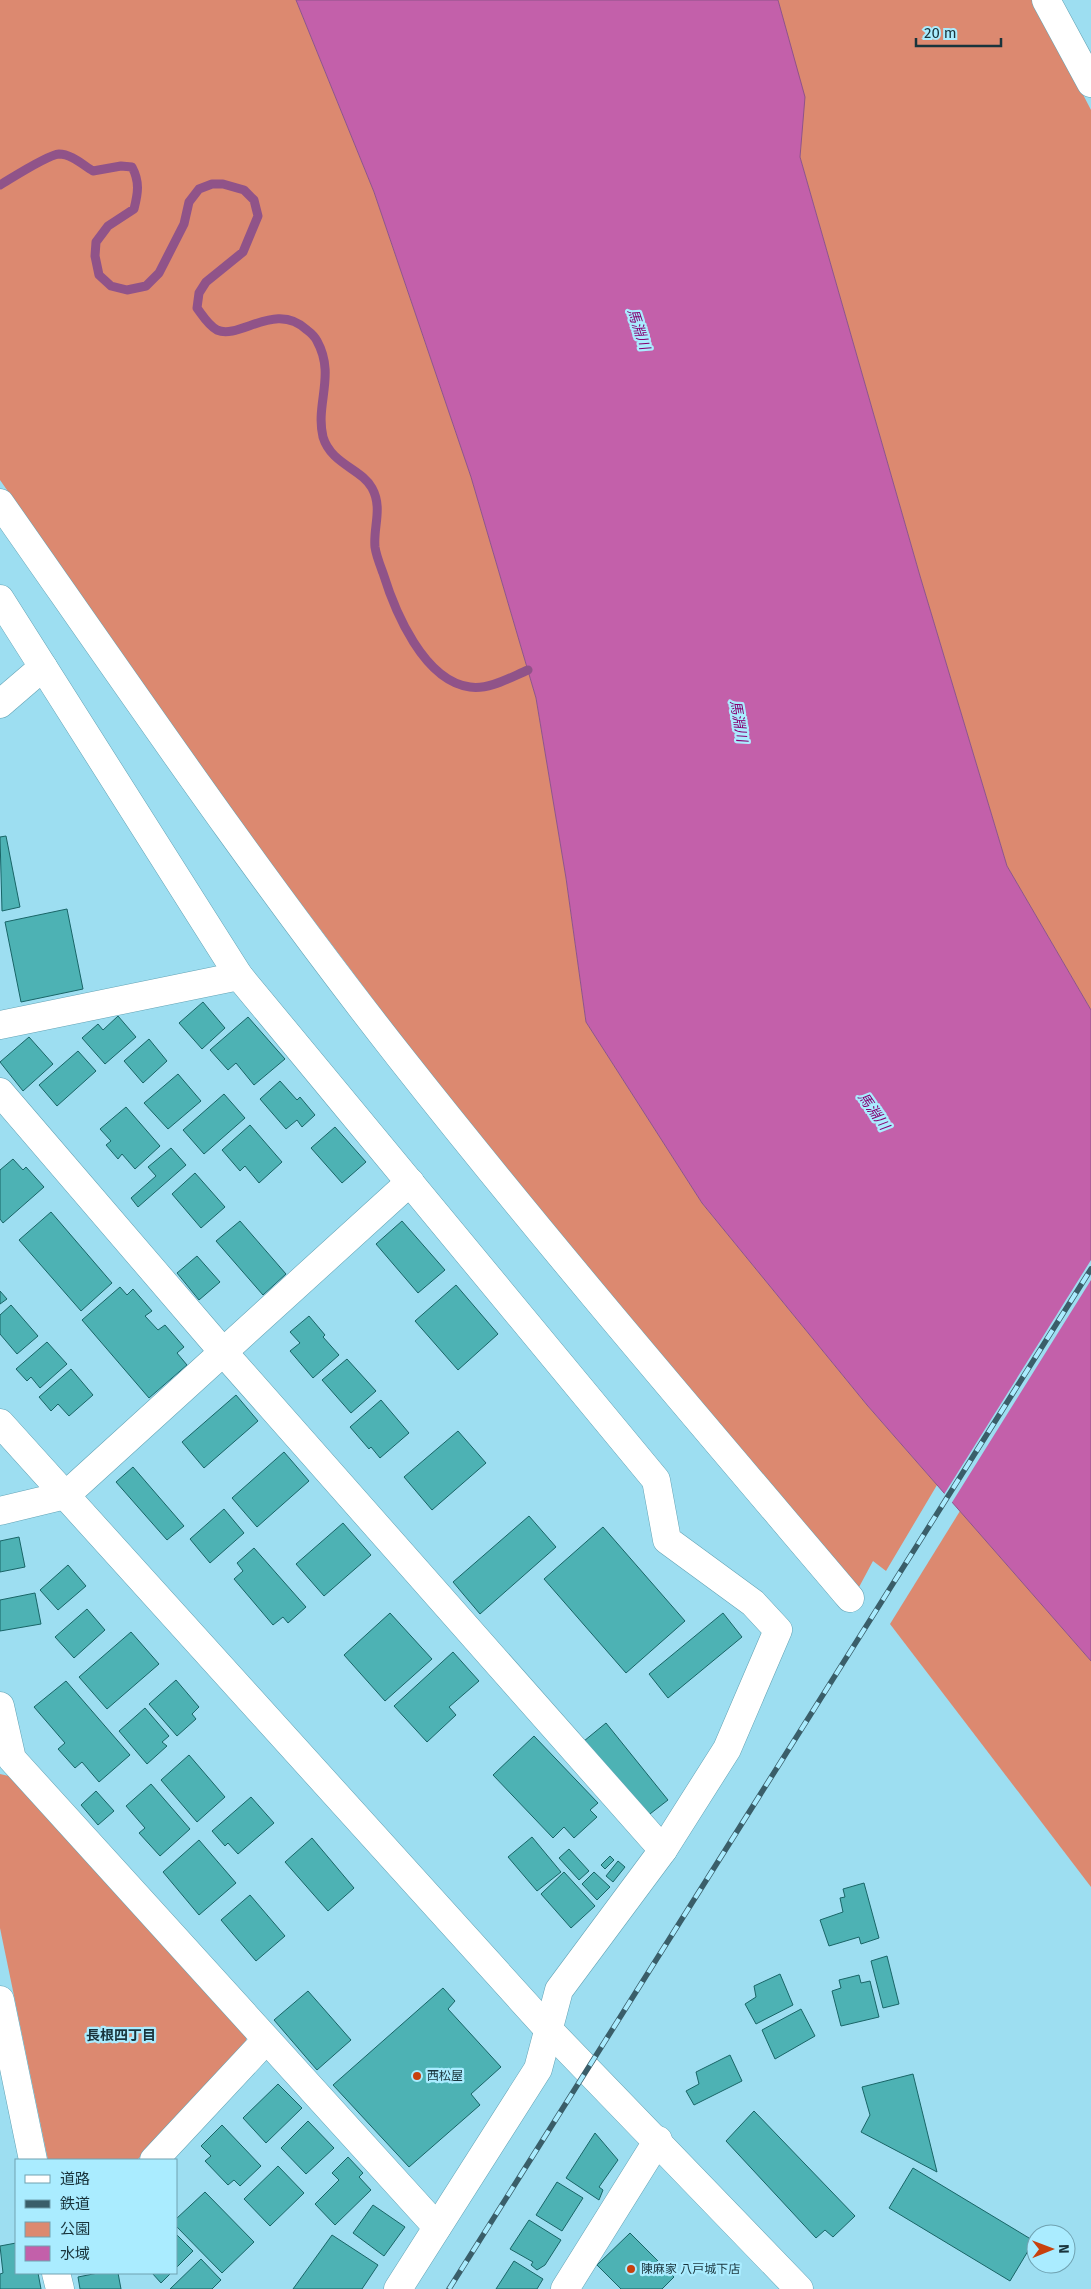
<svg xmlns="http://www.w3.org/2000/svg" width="1091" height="2289" font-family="'Fira Sans','Noto Sans JP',sans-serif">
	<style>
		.green { fill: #dc8970 }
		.water { fill: #c360aa; stroke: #905389 }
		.pier { fill: #9ddef1 }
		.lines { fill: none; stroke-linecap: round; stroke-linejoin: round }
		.stream { stroke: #905389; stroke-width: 9 }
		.building { fill: #4db2b4; stroke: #196567 }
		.minor-casing { stroke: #63a3b5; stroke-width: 29 }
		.minor { stroke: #fff; stroke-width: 28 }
		.rail-casing { stroke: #3a5e69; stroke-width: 5.5 }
		.rail { stroke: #aaecff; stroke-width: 4; stroke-dasharray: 11; stroke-linecap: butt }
		.poi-dot { fill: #c8410d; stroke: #aaecff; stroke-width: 2 }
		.labels { text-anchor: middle; stroke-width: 4.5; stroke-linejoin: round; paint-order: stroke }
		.poi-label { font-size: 12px; fill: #19343c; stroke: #aaecff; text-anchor: start }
		.water-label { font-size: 14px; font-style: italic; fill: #860170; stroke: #aaecff }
		.neighbourhood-label { font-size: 14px; font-weight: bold; fill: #19343c; stroke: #aaecff }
	</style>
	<rect width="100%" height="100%" fill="#9ddef1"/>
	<g class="green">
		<polygon points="0,0 296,0 374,192 471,477 536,698 566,878 586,1022 702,1203 867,1405 937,1485 886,1571 873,1561 858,1589 625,1316 421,1063 227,805 0,480"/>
		<polygon points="778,0 1034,0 1091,110 1091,1010 1007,866 920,576 800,157 804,97"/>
		<polygon points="960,1511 1091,1661 1091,1887 890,1624"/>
		<polygon points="0,1774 13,1777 246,2031 246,2043 137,2160 48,2160 0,1928"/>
	</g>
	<polygon class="water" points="296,0 778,0 805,97 800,157 920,576 1007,866 1091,1010 1091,1661 867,1405 702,1203 586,1022 566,878 536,698 471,477 374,192"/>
	<polygon class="pier" points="1091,1260 1091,1280 951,1504 943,1496"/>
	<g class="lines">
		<path class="stream" d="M0 185C12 178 47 155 59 154 71 154 83 165 93 171L121 166 132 167C140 182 138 193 134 209L108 226 96 242 95 256 99 275 111 286 127 290 146 286 159 273 184 224 189 202 199 189 212 184H223L244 190 254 200 258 216 243 252 206 282 199 293 197 308C203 316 208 325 217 330 240 340 276 300 307 330 311 333 315 337 317 341 336 375 315 404 323 437 331 464 362 469 372 488 383 508 373 527 375 547 376 555 380 565 383 573 395 612 424 681 470 687 489 690 511 677 528 670"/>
	</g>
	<g class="building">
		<polygon points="6,836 20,907 2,911 0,837"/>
		<polygon points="67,909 83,989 21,1002 5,922"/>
		<polygon points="203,1002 225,1028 202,1049 179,1023"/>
		<polygon points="118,1016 136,1037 105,1064 82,1038 98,1024 103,1030"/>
		<polygon points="248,1017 285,1059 254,1085 236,1063 228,1070 210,1050"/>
		<polygon points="29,1037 53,1064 23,1091 0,1062"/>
		<polygon points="149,1039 167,1061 143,1083 124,1061"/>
		<polygon points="78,1051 96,1071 57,1106 39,1085"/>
		<polygon points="178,1074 201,1101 168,1129 144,1103"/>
		<polygon points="280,1081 297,1100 300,1097 315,1115 302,1127 297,1120 286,1129 260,1099"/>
		<polygon points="224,1094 245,1118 204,1154 183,1130"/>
		<polygon points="126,1107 160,1146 135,1169 122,1154 118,1159 106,1145 111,1141 100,1129"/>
		<polygon points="250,1125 282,1162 259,1183 245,1166 240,1171 222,1150"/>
		<polygon points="335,1127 366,1162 342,1183 311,1148"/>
		<polygon points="171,1148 186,1165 138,1207 131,1198 156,1176 148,1167"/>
		<polygon points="13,1159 23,1170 26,1167 44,1187 3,1223 0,1219 0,1170"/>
		<polygon points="195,1173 225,1207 201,1228 172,1194"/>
		<polygon points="51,1212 112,1283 81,1311 19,1240"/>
		<polygon points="240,1221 286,1274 263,1295 216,1241"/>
		<polygon points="402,1221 445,1270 418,1293 376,1244"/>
		<polygon points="197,1256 220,1282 199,1300 177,1273"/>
		<polygon points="456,1285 498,1334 458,1370 415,1321"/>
		<polygon points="120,1287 127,1295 133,1289 152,1311 145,1316 158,1330 165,1325 184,1347 177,1353 187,1365 149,1398 82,1320"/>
		<polygon points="0,1291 7,1299 0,1304"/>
		<polygon points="11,1305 38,1336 17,1354 0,1334 0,1315"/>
		<polygon points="309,1316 325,1335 323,1337 339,1355 313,1378 290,1351 300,1343 290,1332"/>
		<polygon points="47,1342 67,1364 40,1388 31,1377 27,1381 16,1369"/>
		<polygon points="347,1359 376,1391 351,1413 322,1380"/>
		<polygon points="71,1369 93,1395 69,1416 58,1404 51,1411 39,1397"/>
		<polygon points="236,1395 258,1421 204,1468 182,1442"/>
		<polygon points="381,1400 409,1433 380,1458 371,1447 369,1449 350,1427"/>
		<polygon points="458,1431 486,1463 432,1510 404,1477"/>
		<polygon points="284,1452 309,1481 257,1527 232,1498"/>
		<polygon points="133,1467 184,1526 167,1540 116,1482"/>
		<polygon points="224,1509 244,1533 210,1563 190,1539"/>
		<polygon points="529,1516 556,1547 480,1614 453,1582"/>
		<polygon points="343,1523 371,1555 324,1596 296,1564"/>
		<polygon points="603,1527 685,1621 626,1673 544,1579"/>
		<polygon points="19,1537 25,1567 0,1572 0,1541"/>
		<polygon points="254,1548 306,1607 288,1623 283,1617 273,1625 234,1579 243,1571 237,1563"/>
		<polygon points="68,1565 86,1586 58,1610 40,1590"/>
		<polygon points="35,1593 41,1624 0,1631 0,1600"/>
		<polygon points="87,1609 105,1630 74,1658 55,1637"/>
		<polygon points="390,1613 432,1659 385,1701 344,1655"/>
		<polygon points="723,1613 742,1637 668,1698 649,1674"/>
		<polygon points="131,1632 159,1664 107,1709 79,1677"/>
		<polygon points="453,1652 479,1681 449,1707 456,1715 427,1742 394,1706"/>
		<polygon points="176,1680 199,1707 192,1714 196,1719 177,1736 149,1704"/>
		<polygon points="66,1681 130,1755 99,1782 82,1762 75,1768 58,1749 65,1743 34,1707"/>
		<polygon points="145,1708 169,1736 162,1742 167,1746 147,1764 119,1731"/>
		<polygon points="606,1723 668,1800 646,1817 584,1741"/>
		<polygon points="534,1736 598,1803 590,1810 597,1817 574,1838 564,1827 553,1838 493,1775"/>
		<polygon points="189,1755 225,1797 197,1822 161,1780"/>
		<polygon points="151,1784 190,1829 160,1856 139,1833 145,1828 126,1806"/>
		<polygon points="96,1791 114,1811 98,1825 81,1805"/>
		<polygon points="251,1797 274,1823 238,1854 228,1843 225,1846 212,1831"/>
		<polygon points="532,1837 561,1872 537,1891 508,1857"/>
		<polygon points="312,1838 354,1888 328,1911 285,1862"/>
		<polygon points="199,1840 236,1883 199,1915 163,1872"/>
		<polygon points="569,1849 589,1871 579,1880 559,1858"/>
		<polygon points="610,1856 614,1860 605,1869 601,1865"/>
		<polygon points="618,1861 625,1867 613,1882 606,1876"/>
		<polygon points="564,1872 595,1906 571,1928 541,1894"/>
		<polygon points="594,1872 610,1887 597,1900 582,1884"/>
		<polygon points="864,1883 879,1938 861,1944 859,1937 829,1946 820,1920 843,1912 840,1898 845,1897 843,1889"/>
		<polygon points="250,1895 285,1936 256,1961 221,1920"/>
		<polygon points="887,1956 899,2004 883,2008 871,1961"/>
		<polygon points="780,1974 793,2005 756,2024 745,2004 756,1997 754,1986"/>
		<polygon points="859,1975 861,1983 870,1981 879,2017 841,2026 832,1991 841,1988 839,1980"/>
		<polygon points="443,1988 455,2001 448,2009 501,2067 471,2094 480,2105 409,2167 333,2085"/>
		<polygon points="308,1991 351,2040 317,2070 274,2020"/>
		<polygon points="801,2009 815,2036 775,2059 762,2030"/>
		<polygon points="730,2055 742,2081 694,2105 686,2091 699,2084 696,2072"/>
		<polygon points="913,2074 937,2172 861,2132 870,2115 862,2087"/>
		<polygon points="278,2084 302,2108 266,2143 243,2118"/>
		<polygon points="754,2111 855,2216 833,2237 825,2230 816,2238 726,2141"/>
		<polygon points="308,2121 334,2148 306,2174 281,2148"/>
		<polygon points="222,2125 261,2166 240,2186 234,2180 228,2185 205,2161 211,2156 201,2146"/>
		<polygon points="595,2133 618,2160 599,2187 603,2190 599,2200 566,2178"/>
		<polygon points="348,2157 363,2173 359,2177 371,2190 335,2225 315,2204 339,2180 332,2173"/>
		<polygon points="278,2166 304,2193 270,2226 244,2199"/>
		<polygon points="913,2168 1034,2241 1010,2281 889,2208"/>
		<polygon points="557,2182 583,2198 562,2231 536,2215"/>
		<polygon points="205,2192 254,2242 222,2273 176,2226 176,2219"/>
		<polygon points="373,2205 405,2227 384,2256 353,2233"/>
		<polygon points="529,2220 561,2240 545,2265 537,2270 531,2265 533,2262 510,2249"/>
		<polygon points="630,2233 674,2277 662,2289 621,2289 597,2265"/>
		<polygon points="176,2234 193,2251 176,2268"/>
		<polygon points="332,2235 378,2265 362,2289 293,2289"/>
		<polygon points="16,2243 16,2273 38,2273 41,2289 0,2289 0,2274 3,2273 0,2246"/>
		<polygon points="201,2259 221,2280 212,2289 170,2289"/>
		<polygon points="514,2261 543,2279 537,2289 496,2289"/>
		<polygon points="98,2273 118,2273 121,2289 80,2289 78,2277"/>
		<polygon points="152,2273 171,2273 161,2283"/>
	</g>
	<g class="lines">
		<g class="minor-casing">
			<g id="minor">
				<polyline points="1046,0 1091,83"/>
				<path d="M0 503C131 690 259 878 400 1057 545 1241 698 1419 850 1598"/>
				<polyline points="0,599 239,976 656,1480 667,1540 753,1603 778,1630 727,1749 663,1850 559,1990 538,2069 398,2289"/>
				<polyline points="0,704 43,667"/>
				<polyline points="0,1025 239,976"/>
				<polyline points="0,1092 224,1353 663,1850"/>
				<polyline points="0,1423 548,2029 799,2289"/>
				<polyline points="0,1511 66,1495 410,1182"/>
				<polyline points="0,1706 12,1759 437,2227"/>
				<polyline points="0,2000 33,2160"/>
				<polyline points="154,2160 266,2040"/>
				<polyline points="56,2273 60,2289"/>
				<polyline points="565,2289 658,2140"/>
			</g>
		</g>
		<use href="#minor" class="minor"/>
		<g class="rail-casing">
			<polyline id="rail" points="449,2289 1091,1269"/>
		</g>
		<use href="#rail" class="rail"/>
	</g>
	<g class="poi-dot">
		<circle cx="417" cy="2076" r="5"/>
		<circle cx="631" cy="2269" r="5"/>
	</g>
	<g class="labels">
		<g class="poi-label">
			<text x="427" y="2080">西松屋</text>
			<text x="641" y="2273">陳麻家 八戸城下店</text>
		</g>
		<g class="water-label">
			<text transform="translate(639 329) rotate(72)" y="5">馬淵川</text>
			<text transform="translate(739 721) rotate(80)" y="5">馬淵川</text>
			<text transform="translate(874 1111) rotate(55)" y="5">馬淵川</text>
		</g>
		<g class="neighbourhood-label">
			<text x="121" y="2040">長根四丁目</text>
		</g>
	</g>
	<rect x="15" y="2159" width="162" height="115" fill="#aaecff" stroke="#70a2b1"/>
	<rect x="25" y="2175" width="25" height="8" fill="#ffffff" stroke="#70a2b1"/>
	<text x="60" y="2184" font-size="15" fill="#19343c">道路</text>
	<rect x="25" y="2200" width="25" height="8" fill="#3a5e69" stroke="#70a2b1"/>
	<text x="60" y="2209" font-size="15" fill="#19343c">鉄道</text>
	<rect x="25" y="2222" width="25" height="15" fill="#dc8970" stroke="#70a2b1"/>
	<text x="60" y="2234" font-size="15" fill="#19343c">公園</text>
	<rect x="25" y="2246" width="25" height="15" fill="#c360aa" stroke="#70a2b1"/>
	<text x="60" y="2259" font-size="15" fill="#19343c">水域</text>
	<g transform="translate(1051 2249) rotate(89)"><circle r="24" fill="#aaecff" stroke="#70a2b1"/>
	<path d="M0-4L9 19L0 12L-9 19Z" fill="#c8410d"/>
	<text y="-8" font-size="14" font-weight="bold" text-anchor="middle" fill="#19343c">N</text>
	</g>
	<path d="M916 38v8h85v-8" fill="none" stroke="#19343c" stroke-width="2.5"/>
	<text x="924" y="38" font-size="15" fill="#19343c" stroke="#aaecff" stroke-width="4" paint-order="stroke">20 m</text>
</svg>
